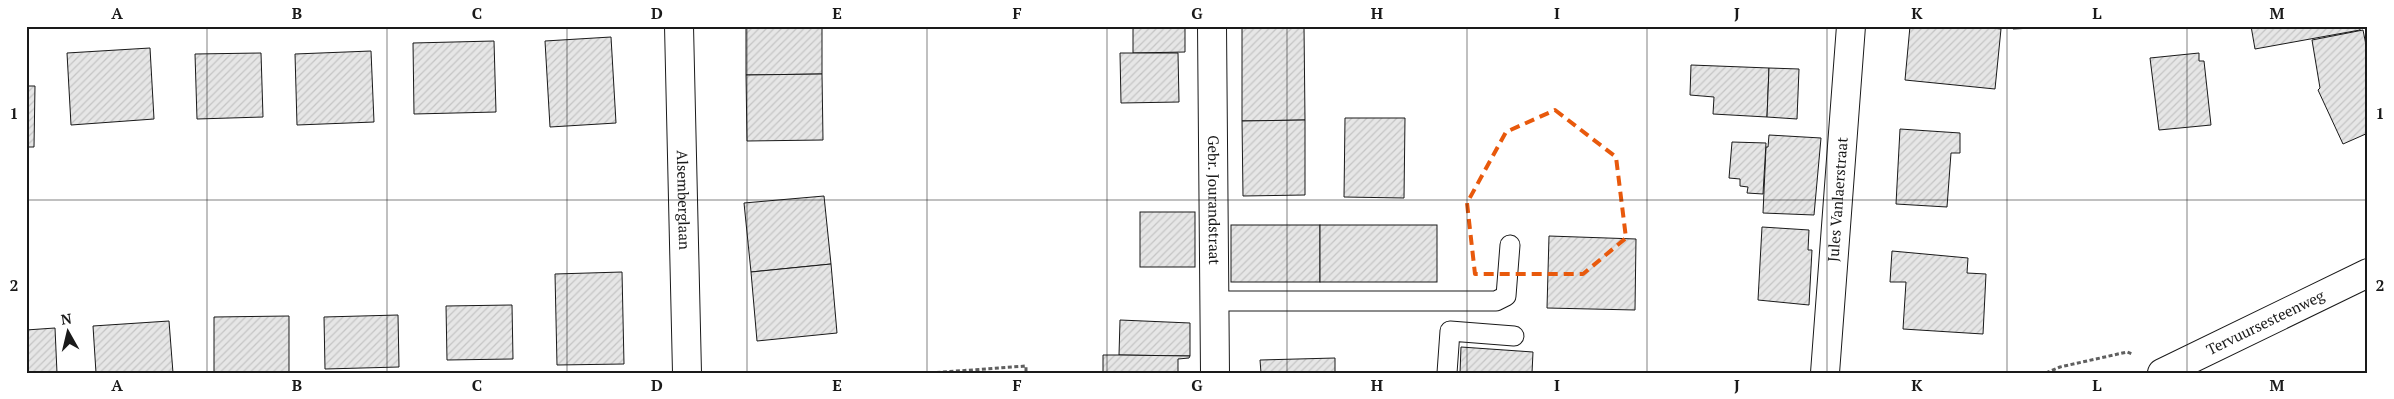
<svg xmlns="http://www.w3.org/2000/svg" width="2394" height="399" font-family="'PT Serif',serif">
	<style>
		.building { fill: url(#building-hatch); stroke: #1a1a1a }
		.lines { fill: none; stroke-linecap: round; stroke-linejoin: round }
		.lane-casing { stroke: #1a1a1a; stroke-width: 21 }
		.street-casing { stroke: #1a1a1a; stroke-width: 30 }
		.primary-casing { stroke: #1a1a1a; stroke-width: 30 }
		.path { stroke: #5f5f5f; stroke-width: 3; stroke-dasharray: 4 2.5; stroke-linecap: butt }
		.lane { stroke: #fff; stroke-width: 19 }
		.street { stroke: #fff; stroke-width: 28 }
		.primary { stroke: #fff; stroke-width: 28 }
		.marked { fill: none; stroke: #e8590c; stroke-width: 4; stroke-dasharray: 10 6; stroke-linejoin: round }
		.grid { fill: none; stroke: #1a1a1a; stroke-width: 1; stroke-opacity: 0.55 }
		.labels { text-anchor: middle; stroke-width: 4; stroke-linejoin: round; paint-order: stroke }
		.street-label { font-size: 15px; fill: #1a1a1a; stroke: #fff }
		.neatline { fill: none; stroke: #1a1a1a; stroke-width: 2 }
		.grid-label { font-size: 16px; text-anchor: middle; font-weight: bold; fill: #1a1a1a }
	</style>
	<defs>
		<pattern id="building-hatch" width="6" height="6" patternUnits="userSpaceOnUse" patternTransform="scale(1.25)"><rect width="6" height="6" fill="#e6e6e6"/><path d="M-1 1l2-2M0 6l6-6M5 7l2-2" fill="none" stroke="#c5c5c5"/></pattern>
	</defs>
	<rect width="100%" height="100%" fill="#fff"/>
	<g class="building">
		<polygon points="746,26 822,26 822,74 746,75"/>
		<polygon points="1133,26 1185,26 1185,52 1133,53"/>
		<polygon points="1242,26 1304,26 1305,120 1242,121"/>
		<polygon points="1910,26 1973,26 2001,29 1995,89 1905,80"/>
		<polygon points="2013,26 2073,26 2013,29"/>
		<polygon points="2251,26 2360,26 2360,30 2255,49"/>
		<polygon points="2363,30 2368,55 2368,133 2343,144 2318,90 2320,88 2312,40"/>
		<polygon points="611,37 616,123 550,127 545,41"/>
		<polygon points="494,41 496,112 414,114 413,43"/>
		<polygon points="150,48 154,119 71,125 67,53"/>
		<polygon points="371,51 374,122 297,125 295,54"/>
		<polygon points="261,53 263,117 197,119 195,54"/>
		<polygon points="1120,53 1178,53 1179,102 1121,103"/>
		<polygon points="2199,53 2199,61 2204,61 2211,125 2159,130 2150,58"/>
		<polygon points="1691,65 1769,68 1767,117 1713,114 1714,97 1690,95"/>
		<polygon points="1769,68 1799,69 1797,119 1767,117"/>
		<polygon points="822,74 823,140 747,141 746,75"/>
		<polygon points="26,86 35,86 34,147 26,147"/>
		<polygon points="1345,118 1405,118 1404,198 1344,197"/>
		<polygon points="1305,120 1305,195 1243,196 1242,121"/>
		<polygon points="1900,129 1960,133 1960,153 1951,153 1947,207 1896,204"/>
		<polygon points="1769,135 1821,138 1814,215 1763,213 1766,147 1768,147"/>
		<polygon points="1732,142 1766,143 1763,194 1747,193 1748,187 1740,186 1740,179 1729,178"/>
		<polygon points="824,196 831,264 751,272 744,203"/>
		<rect x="1140" y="212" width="55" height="55"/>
		<rect x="1231" y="225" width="89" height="57"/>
		<rect x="1320" y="225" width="117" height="57"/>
		<polygon points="1762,227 1809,230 1808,250 1812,250 1809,305 1758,300"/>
		<polygon points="1549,236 1636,239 1635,310 1547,308"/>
		<polygon points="1892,251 1968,258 1967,273 1986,274 1983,334 1903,329 1906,282 1890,282"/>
		<polygon points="831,264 837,333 757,341 751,272"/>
		<polygon points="622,272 624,364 557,365 555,274"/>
		<polygon points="512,305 513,359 447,360 446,306"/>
		<polygon points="398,315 399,367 325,369 324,317"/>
		<polygon points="289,316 289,373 214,373 214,317"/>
		<polygon points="1120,320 1190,323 1190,356 1119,355"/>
		<polygon points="169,321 173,373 96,373 93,326"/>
		<polygon points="55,328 57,373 26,373 26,330"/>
		<polygon points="1461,347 1533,352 1532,373 1460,373"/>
		<polygon points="1103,355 1119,355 1190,356 1189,358 1178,359 1178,373 1103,373"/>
		<polygon points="1335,358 1335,373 1261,373 1260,360"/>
	</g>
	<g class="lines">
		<g class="lane-casing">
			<g id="lane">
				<polyline points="1214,301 1496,301 1506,296 1510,245"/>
				<polyline points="1447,373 1450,331 1514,336"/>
			</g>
		</g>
		<g class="street-casing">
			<g id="street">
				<path id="s1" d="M679 26 687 373"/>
				<path id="s2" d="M1212 26 1215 373"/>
				<path id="s3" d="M1825 373 1851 26"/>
			</g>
		</g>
		<g class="primary-casing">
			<g id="primary">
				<path id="s4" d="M2162 373 2368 273"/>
			</g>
		</g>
		<g class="path">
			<polyline points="930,373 1026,366 1026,373"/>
			<polyline points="2046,373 2060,367 2127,352 2132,354"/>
		</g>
		<use href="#lane" class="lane"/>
		<use href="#street" class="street"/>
		<use href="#primary" class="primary"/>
	</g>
	<path class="marked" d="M1555 110 1616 157 1626 238 1583 274H1475L1467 203 1506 132Z"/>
	<path class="grid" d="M207 26V373M387 26V373M567 26V373M747 26V373M927 26V373M1107 26V373M1287 26V373M1467 26V373M1647 26V373M1827 26V373M2007 26V373M2187 26V373M26 200H2368"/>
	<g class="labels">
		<g class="street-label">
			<text dy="5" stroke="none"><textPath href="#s1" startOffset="174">Alsemberglaan</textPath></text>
			<text dy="5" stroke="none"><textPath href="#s2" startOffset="174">Gebr. Jourandstraat</textPath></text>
			<text dy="5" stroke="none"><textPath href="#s3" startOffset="174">Jules Vanlaerstraat</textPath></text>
			<text dy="5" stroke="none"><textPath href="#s4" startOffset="115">Tervuursesteenweg</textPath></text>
		</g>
	</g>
	<rect width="2394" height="399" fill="none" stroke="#ffffff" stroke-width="55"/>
	<g transform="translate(68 332) rotate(352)" stroke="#ffffff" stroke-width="4" paint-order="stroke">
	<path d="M0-4L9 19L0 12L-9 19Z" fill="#1a1a1a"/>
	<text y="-8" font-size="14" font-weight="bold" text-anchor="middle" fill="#1a1a1a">N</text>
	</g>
	<rect x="28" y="28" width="2338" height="344" class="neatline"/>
	<g class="grid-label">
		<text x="117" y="19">A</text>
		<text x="297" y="19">B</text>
		<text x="477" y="19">C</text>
		<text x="657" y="19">D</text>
		<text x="837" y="19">E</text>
		<text x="1017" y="19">F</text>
		<text x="1197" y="19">G</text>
		<text x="1377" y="19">H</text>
		<text x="1557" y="19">I</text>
		<text x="1737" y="19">J</text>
		<text x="1917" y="19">K</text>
		<text x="2097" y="19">L</text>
		<text x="2277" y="19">M</text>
		<text x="14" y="119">1</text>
		<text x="2380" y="119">1</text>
		<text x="14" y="291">2</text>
		<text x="2380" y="291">2</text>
		<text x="117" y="391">A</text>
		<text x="297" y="391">B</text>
		<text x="477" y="391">C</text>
		<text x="657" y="391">D</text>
		<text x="837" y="391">E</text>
		<text x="1017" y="391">F</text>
		<text x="1197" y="391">G</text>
		<text x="1377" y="391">H</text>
		<text x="1557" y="391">I</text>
		<text x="1737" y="391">J</text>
		<text x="1917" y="391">K</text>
		<text x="2097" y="391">L</text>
		<text x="2277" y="391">M</text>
	</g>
</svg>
